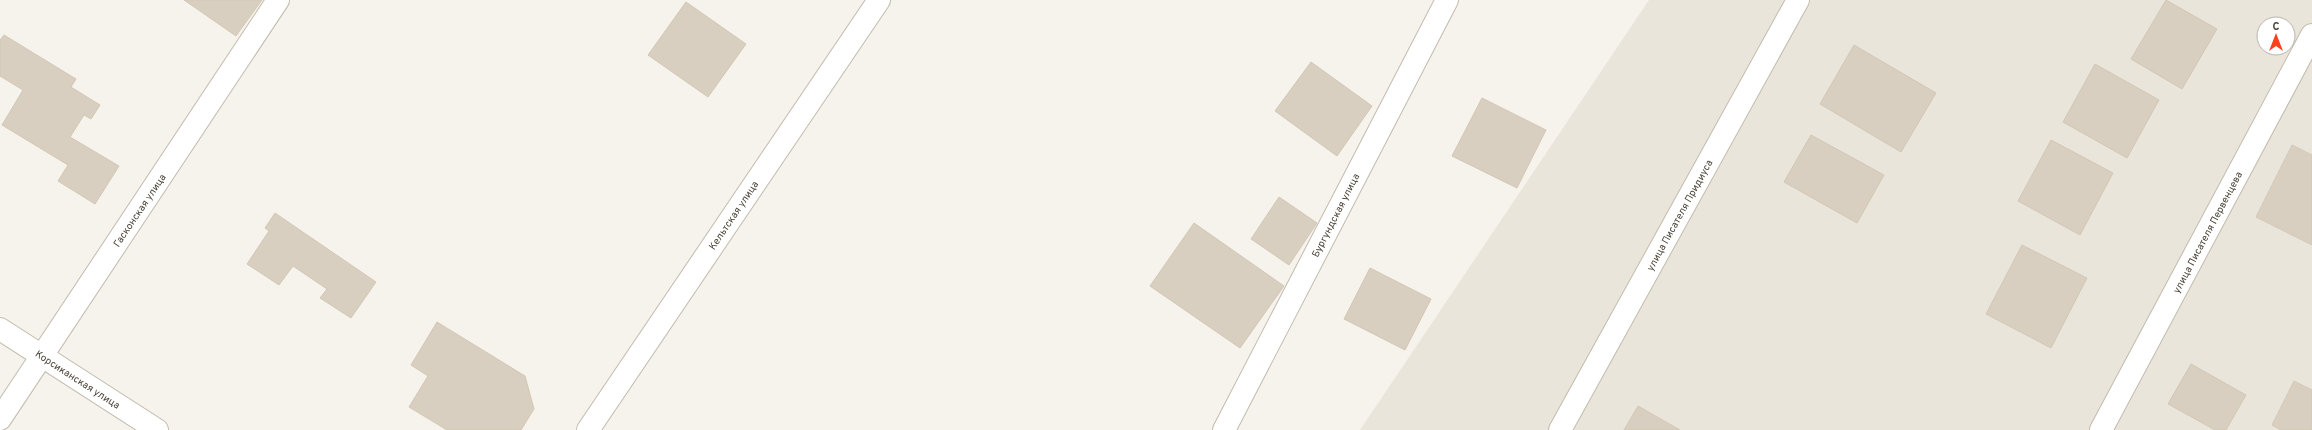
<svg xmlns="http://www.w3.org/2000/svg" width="2312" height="430" font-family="Overpass,sans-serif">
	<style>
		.residential { fill: #eae5da; fill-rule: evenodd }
		.building { fill: #d8cfc1; stroke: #d3c7b4 }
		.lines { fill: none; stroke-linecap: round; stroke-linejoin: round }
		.street-casing { stroke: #c2bbae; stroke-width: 24 }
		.street { stroke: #fff; stroke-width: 22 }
		.labels { text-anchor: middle; stroke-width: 4; stroke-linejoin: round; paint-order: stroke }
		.street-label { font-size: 10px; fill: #4b4439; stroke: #fff }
	</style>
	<rect width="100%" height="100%" fill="#f6f3ec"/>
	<path class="residential" d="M1649 0H2312V430H1360ZM2264 24H2288V48H2264Z"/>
	<g class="building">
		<polygon points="184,0 262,0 236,36"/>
		<polygon points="2166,0 2217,29 2182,89 2131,59"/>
		<polygon points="686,2 746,44 708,97 648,55"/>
		<polygon points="4,35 76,79 71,87 100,105 91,119 84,115 70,137 119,166 95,204 58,181 68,165 2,125 23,90 0,76 0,40"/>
		<polygon points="1854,45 1936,93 1901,152 1820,104"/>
		<polygon points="1311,62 1372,106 1337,156 1275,111"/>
		<polygon points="2095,64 2159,100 2127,158 2063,122"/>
		<polygon points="1482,98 1546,130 1517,188 1452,156"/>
		<polygon points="1811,135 1884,175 1857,223 1784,182"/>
		<polygon points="2051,140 2113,173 2080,235 2018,201"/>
		<polygon points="2292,145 2312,155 2312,245 2256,217"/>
		<polygon points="1279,197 1317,223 1289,265 1251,239"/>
		<polygon points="275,213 376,282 351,318 320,298 327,289 293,266 279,285 247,264 269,231 265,228"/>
		<polygon points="1194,223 1284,286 1240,348 1150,286"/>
		<polygon points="2022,245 2087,278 2051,348 1986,314"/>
		<polygon points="1370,268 1431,299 1405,350 1344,319"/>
		<polygon points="437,322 525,376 534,409 521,430 447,430 409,407 428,376 411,365"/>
		<polygon points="2191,364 2246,395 2226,430 2215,430 2168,404"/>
		<polygon points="2294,381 2312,390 2312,430 2281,430 2272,425"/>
		<polygon points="1638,406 1680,430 1624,430"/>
	</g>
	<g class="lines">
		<g class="street-casing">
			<g id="street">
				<polyline points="0,329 157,430"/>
				<polyline points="0,419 278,0"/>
				<polyline points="588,430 879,0"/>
				<polyline points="1224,430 1447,0"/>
				<polyline points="1560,430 1798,0"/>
				<polyline points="2101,430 2312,35"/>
			</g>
		</g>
		<use href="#street" class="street"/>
	</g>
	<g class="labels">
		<g class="street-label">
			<text transform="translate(139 210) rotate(-56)" y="4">Гасконская улица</text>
			<text transform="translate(733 215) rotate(-56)" y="4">Кельтская улица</text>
			<text transform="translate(1335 215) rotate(-63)" y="4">Бургундская улица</text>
			<text transform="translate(1679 215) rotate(-61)" y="4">улица Писателя Придиуса</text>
			<text transform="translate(2207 232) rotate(-62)" y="4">улица Писателя Первенцева</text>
			<text transform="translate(78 379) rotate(33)" y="4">Корсиканская улица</text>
		</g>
	</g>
	<g transform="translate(2276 36)"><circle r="19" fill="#ffffff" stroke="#b7b4b0"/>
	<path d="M0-3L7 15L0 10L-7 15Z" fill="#fc3f1d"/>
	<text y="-6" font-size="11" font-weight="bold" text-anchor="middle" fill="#4b4439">С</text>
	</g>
</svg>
